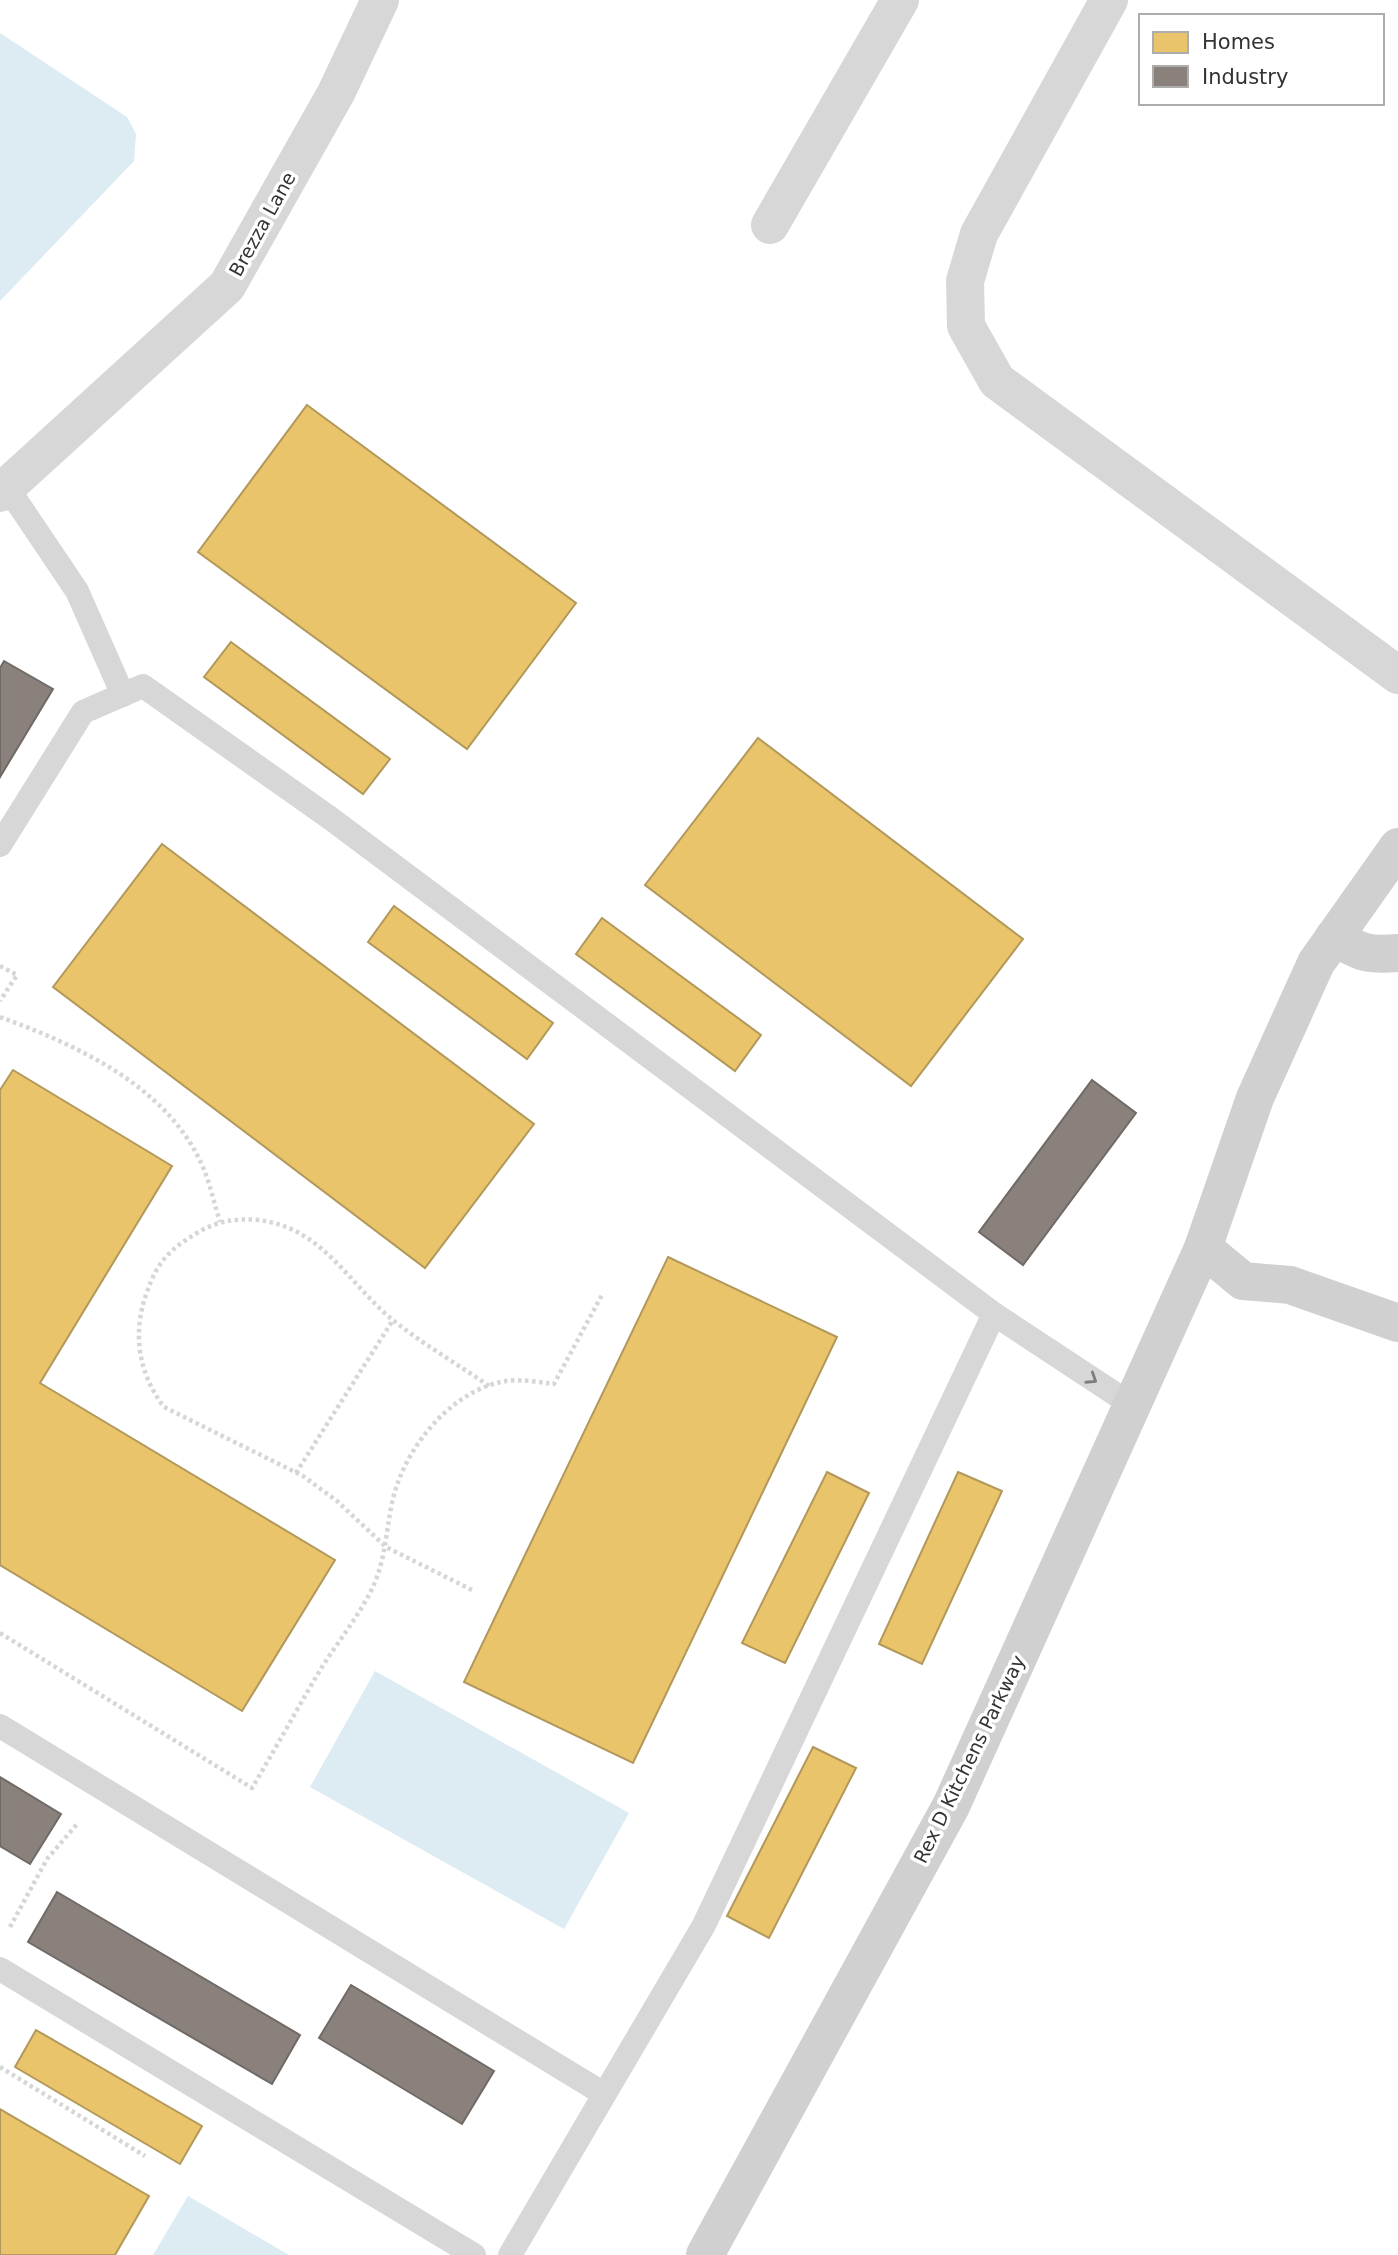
<svg xmlns="http://www.w3.org/2000/svg" width="1398" height="2255" font-family="'DejaVu Sans',sans-serif">
	<style>
		.water { fill: #ddebf3 }
		.homes { fill: #e9c46a; stroke: #b2985a; stroke-width: 2 }
		.industry { fill: #8a817c; stroke: #706a66; stroke-width: 2 }
		.lines { fill: none; stroke-linecap: round; stroke-linejoin: round }
		.path { stroke: #d6d6d6; stroke-width: 4.5; stroke-dasharray: 3.5 3.5; stroke-linecap: butt }
		.lane { stroke: #d7d7d7; stroke-width: 24 }
		.street { stroke: #d7d7d7; stroke-width: 38 }
		.secondary { stroke: #d0d0d0; stroke-width: 38 }
		.oneway { stroke: #7d7d7d }
		.labels { text-anchor: middle; stroke-width: 7; stroke-linejoin: round; paint-order: stroke }
		.street-label { font-size: 19px; fill: #333; stroke: #fff }
	</style>
	<rect width="100%" height="100%" fill="#fff"/>
	<g class="water">
		<polygon points="0,33 127,117 136,134 134,161 0,301"/>
		<polygon points="375,1671 629,1813 564,1929 310,1787"/>
		<polygon points="188,2196 289,2255 153,2255"/>
	</g>
	<g class="homes">
		<polygon points="307,405 576,603 467,749 198,552"/>
		<polygon points="231,642 390,759 363,794 204,677"/>
		<polygon points="758,738 1023,939 911,1086 645,885"/>
		<polygon points="162,844 534,1124 425,1268 53,987"/>
		<polygon points="394,906 553,1023 527,1059 368,942"/>
		<polygon points="602,918 761,1035 735,1071 576,954"/>
		<polygon points="13,1070 172,1166 40,1383 335,1560 242,1711 0,1565 0,1090"/>
		<polygon points="668,1257 837,1337 633,1763 464,1682"/>
		<polygon points="827,1472 869,1493 785,1663 742,1643"/>
		<polygon points="958,1472 1002,1491 922,1664 879,1644"/>
		<polygon points="813,1747 856,1768 769,1938 727,1916"/>
		<polygon points="36,2030 202,2126 180,2164 15,2067"/>
		<polygon points="0,2109 149,2196 115,2255 0,2255"/>
	</g>
	<g class="industry">
		<polygon points="4,661 53,689 0,777 0,668"/>
		<polygon points="1092,1080 1136,1113 1023,1265 979,1232"/>
		<polygon points="0,1777 61,1814 30,1864 0,1846"/>
		<polygon points="57,1892 300,2035 272,2084 28,1942"/>
		<polygon points="351,1985 494,2071 462,2124 319,2038"/>
	</g>
	<g class="lines">
		<g class="path">
			<polyline points="0,966 17,975 0,1001"/>
			<path d="M0 1017C77 1045 167 1086 202 1165 210 1183 214 1203 220 1222"/>
			<polyline points="296,1473 393,1320"/>
			<path d="M472 1590 386 1547 337 1501 303 1476 164 1407C138 1373 132 1332 147 1292 157 1262 170 1249 197 1233 217 1221 235 1218 258 1220 320 1227 346 1279 388 1316 419 1342 456 1363 489 1386"/>
			<path d="M0 1633 252 1788C276 1748 298 1707 322 1667 338 1642 357 1618 371 1591 386 1560 385 1536 392 1503 403 1450 450 1390 506 1381 521 1379 539 1382 554 1384L603 1293"/>
			<polyline points="10,1927 47,1859 78,1823"/>
			<polyline points="0,2067 145,2156"/>
		</g>
		<g class="lane">
			<polyline points="7,487 77,591 123,695"/>
			<polyline points="0,845 83,712 143,686 330,818 994,1314 1132,1405"/>
			<polyline points="0,1726 604,2094"/>
			<polyline points="0,1969 474,2255"/>
			<polyline points="510,2255 704,1925 994,1314"/>
		</g>
		<g class="street">
			<polyline points="1109,0 979,234 965,281 966,326 997,381 1398,675"/>
			<polyline points="770,225 900,0"/>
			<polyline points="0,493 227,286 336,93 380,0"/>
		</g>
		<g class="secondary">
			<path d="M1334 937C1360 952 1367 956 1398 953"/>
			<polyline points="1203,1248 1243,1281 1290,1285 1398,1323"/>
			<polyline points="705,2255 951,1806 1203,1248 1255,1098 1316,963 1398,847"/>
		</g>
	</g>
	<defs><path id="oneway-chevron" d="M-2-3.5L2.5 0L-2 3.5" fill="none" stroke-width="1.6" stroke-linecap="round" stroke-linejoin="round" transform="scale(1.75)"/></defs>
	<use class="oneway" href="#oneway-chevron" transform="translate(1092 1379) rotate(33)"/>
	<g class="labels">
		<g class="street-label">
			<text transform="translate(262 224) rotate(-61)" y="7">Brezza Lane</text>
			<text transform="translate(969 1759) rotate(-64)" y="7">Rex D Kitchens Parkway</text>
		</g>
	</g>
	<rect x="1139" y="14" width="245" height="91" fill="#ffffff" stroke="#adadad" stroke-width="2"/>
	<rect x="1153" y="32" width="35" height="21" fill="#e9c46a" stroke="#adadad" stroke-width="2"/>
	<text x="1202" y="49" font-size="21" fill="#333333">Homes</text>
	<rect x="1153" y="66" width="35" height="21" fill="#8a817c" stroke="#adadad" stroke-width="2"/>
	<text x="1202" y="84" font-size="21" fill="#333333">Industry</text>
</svg>
